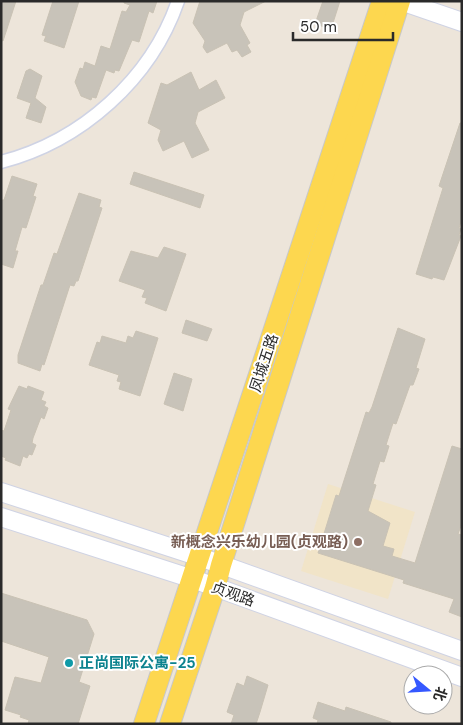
<svg xmlns="http://www.w3.org/2000/svg" width="463" height="725" font-family="'DM Sans','Noto Sans SC',sans-serif">
	<style>
		.education { fill: #f1e4c8 }
		.building { fill: #c8c3b9; stroke: #c9c2b4 }
		.lines { fill: none; stroke-linecap: round; stroke-linejoin: round }
		.street-casing { stroke: #cfd3e4; stroke-width: 15 }
		.secondary-casing { stroke: #cfd3e4; stroke-width: 20 }
		.primary-casing { stroke: #c8c8c8; stroke-width: 22 }
		.street { stroke: #fff; stroke-width: 12 }
		.secondary { stroke: #fff; stroke-width: 18 }
		.primary { stroke: #fdd74f; stroke-width: 20 }
		.education-dot { fill: #8d6e63; stroke: #fff; stroke-width: 2 }
		.culture-dot { fill: #0f9aa8; stroke: #fff; stroke-width: 2 }
		.labels { text-anchor: middle; stroke-width: 4; stroke-linejoin: round; paint-order: stroke }
		.street-label { font-size: 15px; fill: #2a2a2a; stroke: #fff }
		.education-label { font-size: 15px; font-weight: bold; fill: #785e54; stroke: #fff; text-anchor: end }
		.culture-label { font-size: 15px; font-weight: bold; fill: #0d838f; stroke: #fff; text-anchor: start }
	</style>
	<rect width="100%" height="100%" fill="#ede5da"/>
	<polygon class="education" points="328,484 415,512 388,599 301,571"/>
	<g class="building">
		<polygon points="1,1 16,1 3,41 1,40"/>
		<polygon points="53,1 79,1 64,48 44,41 46,36 42,35"/>
		<polygon points="124,1 157,1 153,13 149,11 139,42 132,40 119,71 115,70 114,73 106,70 96,98 92,97 91,100 81,96 75,82 80,68 83,69 85,62 95,66 101,46 110,49 122,11 126,12 130,5 124,3"/>
		<polygon points="200,1 266,1 244,12 240,25 250,43 247,45 251,52 242,57 237,50 232,52 227,43 207,53 203,47 205,41 193,23"/>
		<polygon points="323,1 340,1 331,29 315,24"/>
		<polygon points="30,69 42,76 35,98 46,107 41,123 26,118 31,103 17,98 26,71"/>
		<polygon points="191,72 199,90 216,80 225,98 198,112 195,123 209,150 192,158 184,141 163,151 158,140 161,130 148,123 161,83 167,85"/>
		<polygon points="460,123 462,123 462,218 459,228 461,229 459,235 461,236 444,280 433,277 432,279 416,274 443,188 439,186"/>
		<polygon points="134,172 204,195 200,208 130,184"/>
		<polygon points="12,176 37,184 33,196 36,197 26,228 22,227 15,251 18,251 13,268 1,264 1,200 4,200"/>
		<polygon points="79,193 101,200 99,207 102,208 78,281 76,281 74,286 70,285 44,365 42,364 40,371 18,363 18,355 41,285 43,285 54,253 57,254"/>
		<polygon points="164,247 186,254 166,311 145,303 147,298 142,297 145,290 119,281 131,251 158,258"/>
		<polygon points="186,320 212,329 207,341 182,333"/>
		<polygon points="398,328 425,339 416,368 419,369 413,385 410,385 396,424 393,423 386,445 389,446 384,462 380,461 373,484 376,485 368,511 390,523 383,546 394,549 392,556 415,563 452,446 462,449 462,523 458,534 462,535 462,617 449,612 454,599 403,583 404,580 318,553 336,495 339,496 366,412 369,413 372,407"/>
		<polygon points="136,331 158,338 140,396 119,389 121,382 117,381 119,375 89,365 97,342 100,343 102,336 126,343 128,336 133,338"/>
		<polygon points="174,373 192,379 183,411 164,404"/>
		<polygon points="19,386 27,389 28,386 44,392 41,400 46,402 44,406 48,408 44,419 41,417 33,438 32,443 36,445 32,455 29,454 27,458 23,456 20,466 5,460 6,458 1,456 1,430 4,431 11,410 8,409"/>
		<polygon points="1,593 87,620 94,634 79,682 90,686 78,724 28,724 29,720 20,717 21,715 5,710 15,677 41,683 49,657 1,641"/>
		<polygon points="247,676 268,685 260,712 256,724 231,724 234,715 227,712 237,683 244,686"/>
		<polygon points="318,702 345,711 346,707 391,722 391,724 317,724 318,720 313,718"/>
	</g>
	<g class="lines">
		<g class="street-casing">
			<path id="street" d="M1 162C82 141 151 79 178 1"/>
		</g>
		<g class="secondary-casing">
			<g id="secondary">
				<polyline points="401,1 462,22"/>
				<polyline points="1,492 200,557 462,651"/>
				<polyline points="1,517 193,579 462,677"/>
			</g>
		</g>
		<g class="primary-casing">
			<g id="primary">
				<polyline points="144,724 382,1"/>
				<polyline points="170,724 215,588 221,565 400,1"/>
			</g>
		</g>
		<use href="#street" class="street"/>
		<use href="#secondary" class="secondary"/>
		<use href="#primary" class="primary"/>
	</g>
	<circle class="education-dot" cx="358" cy="542" r="5"/>
	<circle class="culture-dot" cx="69" cy="663" r="5"/>
	<g class="labels">
		<g class="street-label">
			<text transform="translate(264 363) rotate(-72)" y="5">凤城五路</text>
			<text transform="translate(233 594) rotate(20)" y="5">贞观路</text>
		</g>
		<g class="education-label">
			<text x="348" y="547">新概念兴乐幼儿园(贞观路)</text>
		</g>
		<g class="culture-label">
			<text x="79" y="668">正尚国际公寓-25</text>
		</g>
	</g>
	<rect width="463" height="725" fill="none" stroke="#2a2a2a" stroke-width="5"/>
	<g transform="translate(428 690) rotate(108)"><circle r="24" fill="#ffffff" stroke="#aaaaaa"/>
	<path d="M0-4L9 19L0 12L-9 19Z" fill="#3558ff"/>
	<text y="-8" font-size="14" font-weight="bold" text-anchor="middle" fill="#2a2a2a">北</text>
	</g>
	<path d="M293 32v8h100v-8" fill="none" stroke="#2a2a2a" stroke-width="2.5"/>
	<text x="300" y="32" font-size="15" fill="#2a2a2a" stroke="#ffffff" stroke-width="4" paint-order="stroke">50 m</text>
</svg>
